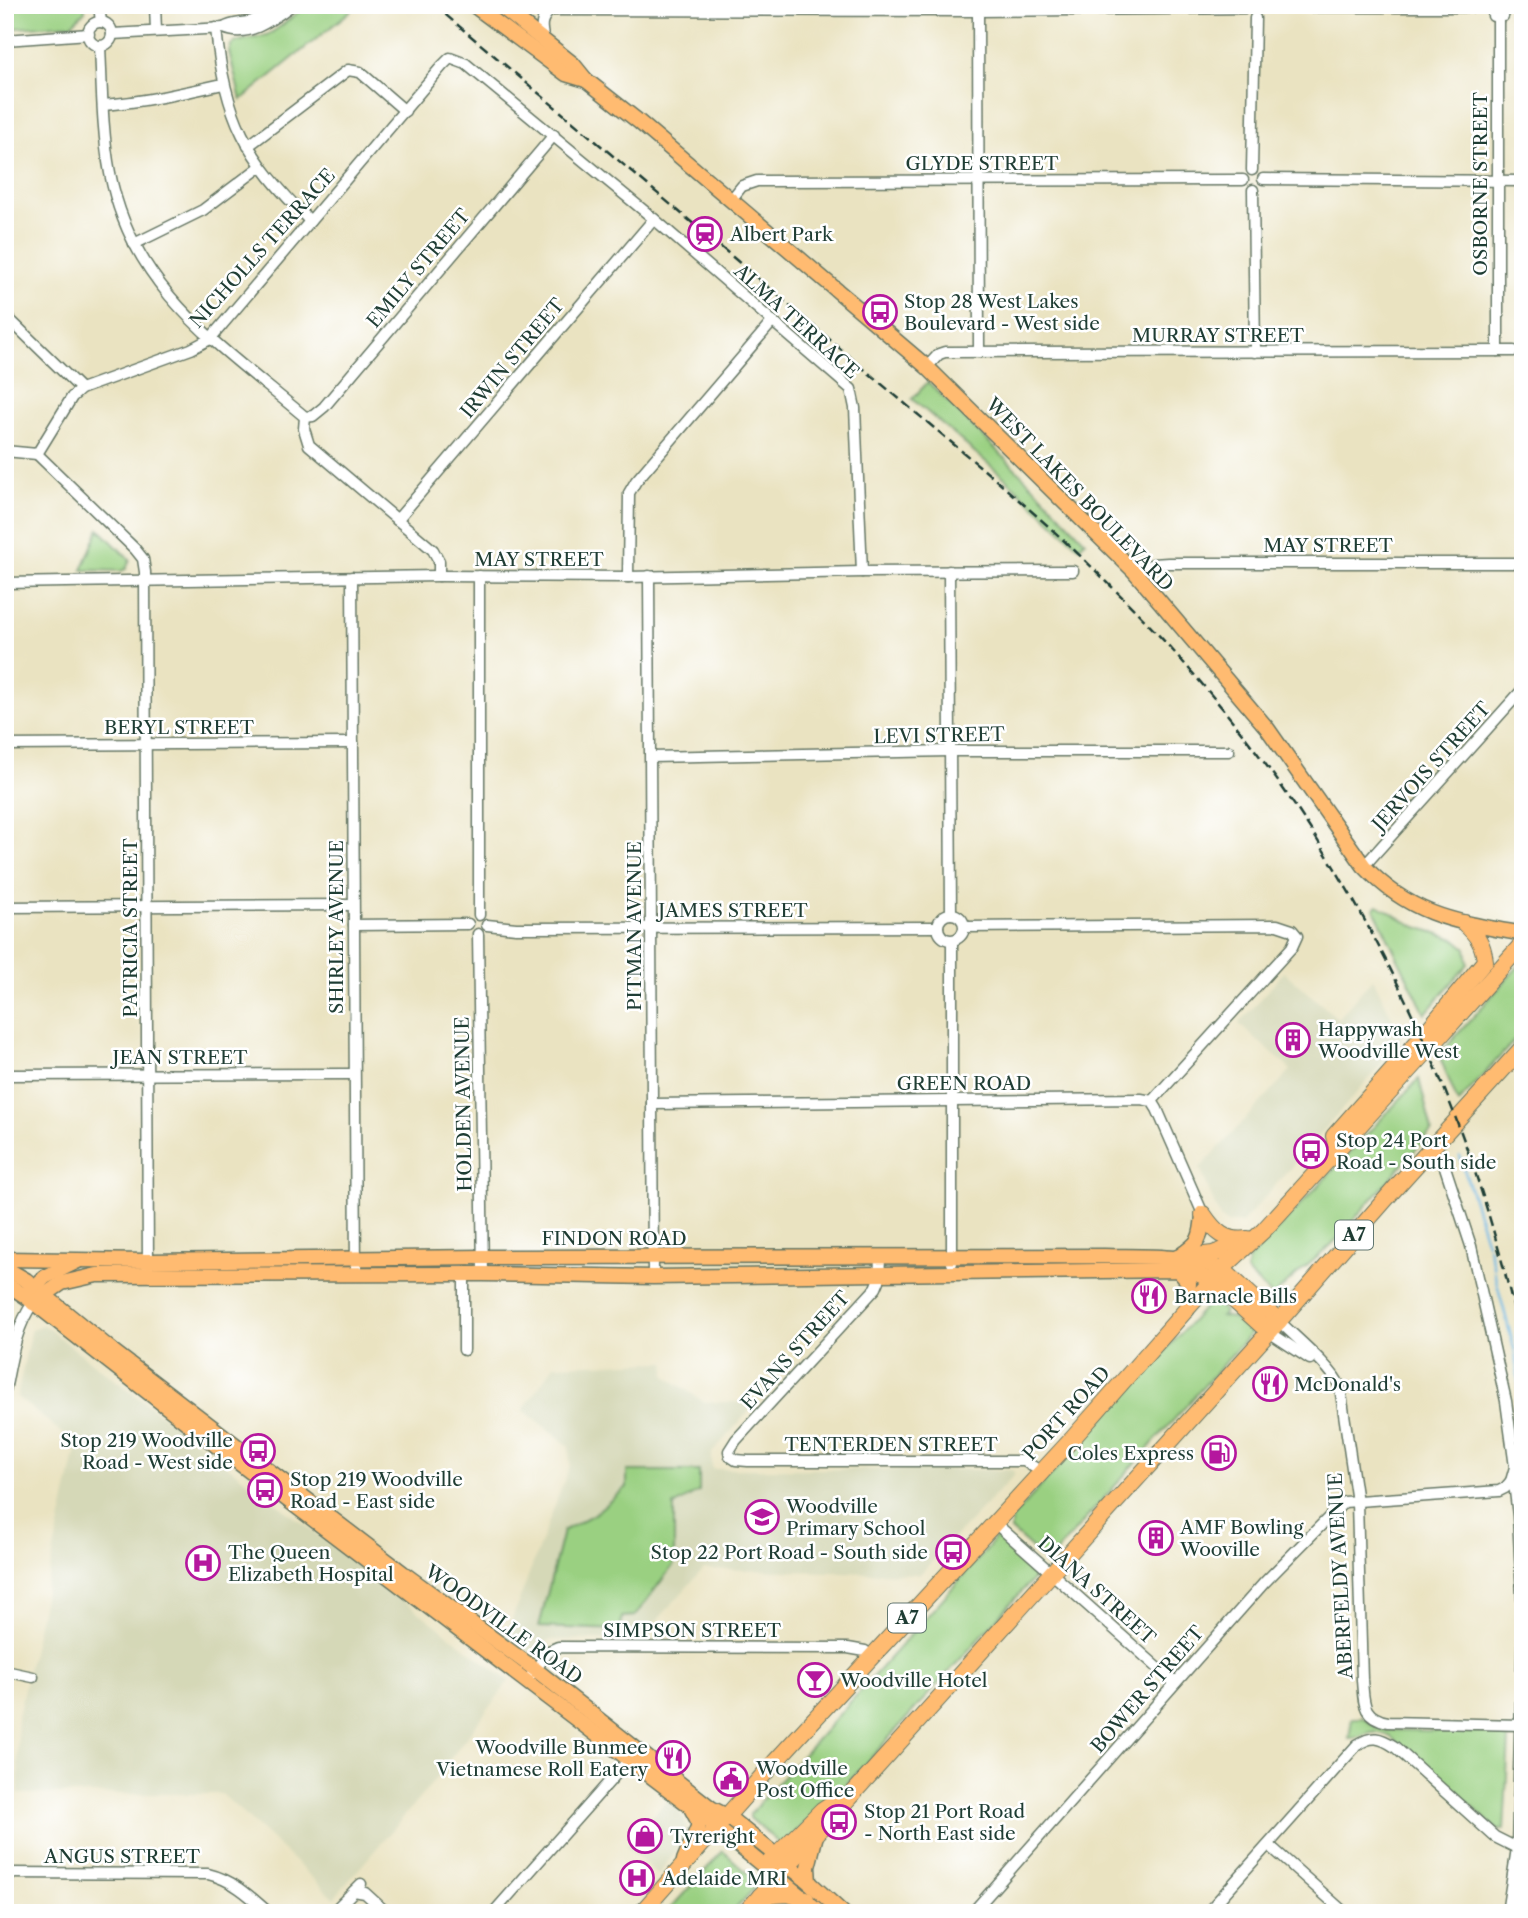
<svg xmlns="http://www.w3.org/2000/svg" width="1528" height="1918" font-family="'Libre Caslon Text',serif">
	<style>
		.built { fill: #d5d8b7 }
		.green { fill: #9ad081; stroke: #5c865a; stroke-width: 2 }
		.lines { fill: none; stroke-linecap: round; stroke-linejoin: round }
		.stream { stroke: #68b6e2; stroke-width: 2.5 }
		.minor-casing { stroke: #667765; stroke-width: 13 }
		.major-casing { stroke: #667765; stroke-width: 17 }
		.highway-casing { stroke: #667765; stroke-width: 18 }
		.minor { stroke: #fff; stroke-width: 10 }
		.major { stroke: #ffbb71; stroke-width: 14 }
		.highway { stroke: #ffbb71; stroke-width: 16 }
		.rail { stroke: #1f3d34; stroke-width: 2.5; stroke-dasharray: 10 5; stroke-linecap: butt }
		.labels { text-anchor: middle; stroke-width: 5; stroke-linejoin: round; paint-order: stroke }
		.shield { fill: #fff; stroke: #627771; stroke-width: 2 }
		.shield-label { font-size: 18px; font-weight: bold; fill: #1f3d34 }
		.street-label { font-size: 19px; fill: #1f3d34; stroke: #fff }
		.poi-label { font-size: 19px; fill: #1f3d34; stroke: #fff; text-anchor: start }
	</style>
	<rect width="100%" height="100%" fill="#fff"/>
	<filter id="ink" filterUnits="userSpaceOnUse"><feTurbulence type="fractalNoise" baseFrequency=".0143" numOctaves="2"/><feDisplacementMap in="SourceGraphic" scale="14" xChannelSelector="R" yChannelSelector="G"/><feConvolveMatrix kernelMatrix="1 2 1 2 8 2 1 2 1" color-interpolation-filters="sRGB"/></filter>
	<filter id="wash" filterUnits="userSpaceOnUse"><feTurbulence type="fractalNoise" baseFrequency=".00686" numOctaves="4" result="noise"/><feDisplacementMap in="SourceGraphic" scale="28" xChannelSelector="R" yChannelSelector="G"/><feGaussianBlur stdDeviation="1.57" result="paint"/><feColorMatrix in="noise" values="0 0 0 0 0 0 0 0 0 0 0 0 0 0 0 0 0 1.4 0 .05"/><feComposite in="paint" operator="in"/></filter>
	<g filter="url(#wash)">
		<rect width="100%" height="100%" fill="#eae3c1"/>
		<g class="built">
			<polygon points="1284,972 1338,1019 1373,978 1403,1040 1242,1223 1227,1223 1220,1218 1200,1168 1291,1070 1239,1024"/>
			<polygon points="43,1325 509,1681 429,1787 334,1898 222,1794 19,1794 17,1721 77,1445 17,1397 31,1330"/>
			<polygon points="666,1362 666,1376 704,1402 757,1402 712,1453 712,1469 1012,1470 1015,1474 920,1574 703,1569 641,1639 549,1640 533,1659 505,1638 570,1465 569,1446 523,1410 554,1365"/>
			<polygon points="667,1800 679,1811 686,1824 687,1835 658,1875 626,1846"/>
		</g>
		<g class="green">
			<polygon points="5,5 85,5 85,11 72,24 5,29"/>
			<path d="M307 5H358L241 100 229 52 231 45C241 37 257 40 269 34 282 27 295 14 307 5Z"/>
			<polygon points="928,382 1040,493 1085,541 1079,547 1005,478 912,399"/>
			<polygon points="99,529 130,560 126,569 121,571 82,570"/>
			<polygon points="1378,905 1414,926 1455,939 1466,948 1468,964 1425,1014 1374,909"/>
			<polygon points="1523,961 1523,1031 1458,1103 1439,1055"/>
			<path d="M1419 1079 1432 1131 1336 1240C1315 1261 1293 1275 1273 1297L1246 1271 1249 1259Z"/>
			<polygon points="1213,1298 1224,1312 1221,1316 1232,1318 1251,1333 1050,1559 1044,1559 1011,1530 1011,1519"/>
			<polygon points="627,1471 699,1471 699,1491 674,1506 674,1564 635,1616 622,1617 621,1630 539,1627 563,1531 594,1514 627,1487"/>
			<polygon points="997,1538 1033,1567 1035,1573 1033,1579 858,1772 782,1846 750,1818 750,1814 989,1547 993,1539"/>
			<path d="M1352 1718H1364L1374 1726 1387 1730 1503 1732 1509 1739 1504 1830H1498L1391 1737C1368 1726 1365 1740 1349 1739Z"/>
			<polygon points="723,1851 759,1883 732,1913 666,1913"/>
		</g>
		<g class="lines">
			<g class="stream">
				<polyline points="1460,1156 1487,1243"/>
				<polyline points="1488,1247 1494,1268"/>
				<polyline points="1494,1272 1514,1348 1523,1412"/>
			</g>
		</g>
	</g>
	<g filter="url(#ink)">
		<g class="lines">
			<g class="minor-casing">
				<g id="minor">
					<polyline points="99,5 101,22"/>
					<polyline points="155,5 156,31"/>
					<polyline points="1507,6 1523,6"/>
					<polyline points="501,7 551,10 978,11 1245,8"/>
					<polyline points="1265,7 1487,7"/>
					<polyline points="978,11 979,352"/>
					<polyline points="1493,16 1503,16 1507,5"/>
					<polyline points="1498,17 1498,351"/>
					<circle cx="100" cy="34" r="12"/>
					<path d="M216 28C224 117 247 159 310 221"/>
					<path d="M224 28C233 22 241 24 252 21 261 18 269 11 277 5"/>
					<path d="M112 34 224 28C248 39 273 19 292 5"/>
					<polyline points="5,40 89,34"/>
					<path d="M544 41C541 28 539 19 551 10"/>
					<path d="M100 46C102 88 102 131 110 173 132 290 221 346 305 417L304 429 309 445 433 550 439 561V576"/>
					<path d="M103 105C144 102 183 93 223 84"/>
					<polyline points="248,146 348,70 360,72 405,111"/>
					<polyline points="1252,170 1255,18"/>
					<polyline points="1263,179 1523,181"/>
					<polyline points="1253,190 1255,352"/>
					<polyline points="730,201 742,186 757,181 1243,180"/>
					<polyline points="134,244 203,210 260,167"/>
					<polyline points="5,315 81,389"/>
					<polyline points="927,367 939,354 945,352 1514,351"/>
					<polyline points="305,417 313,416 324,407 554,135"/>
					<polyline points="5,451 37,454 72,397 81,389 191,349 210,339 442,66 450,58 466,64 654,219 851,389 855,408 862,572"/>
					<polyline points="37,454 135,549 143,559 145,572 148,1268"/>
					<polyline points="397,520 654,219"/>
					<polyline points="949,571 951,914"/>
					<polyline points="1134,571 1153,564 1168,563 1523,563"/>
					<polyline points="649,576 653,1277"/>
					<polyline points="352,577 356,1275"/>
					<polyline points="628,577 629,493 636,481 773,321"/>
					<polyline points="5,583 439,576 628,577 862,572 1073,571"/>
					<polyline points="5,745 353,743"/>
					<polyline points="651,757 949,751 1229,751"/>
					<polyline points="1364,866 1523,689"/>
					<polyline points="5,907 353,905"/>
					<circle cx="951" cy="927" r="13"/>
					<polyline points="479,915 479,576"/>
					<polyline points="354,925 468,924"/>
					<polyline points="487,925 516,928 938,927"/>
					<polyline points="965,927 1277,925 1292,930 1297,936 1292,947 1152,1101"/>
					<polyline points="478,934 483,1274"/>
					<polyline points="952,941 952,1263"/>
					<polyline points="5,1075 354,1074"/>
					<polyline points="652,1104 1141,1099 1152,1101 1157,1109 1203,1214"/>
					<polyline points="1431,1150 1444,1164 1471,1246 1506,1401 1515,1467 1511,1481 1515,1491 1518,1516 1523,1618"/>
					<polyline points="880,1257 879,1281 876,1288 736,1440 729,1451 730,1456 736,1460 748,1461 1024,1461 1042,1472"/>
					<path d="M1279 1321C1295 1337 1333 1368 1340 1387L1357 1502 1362 1680C1364 1703 1362 1717 1388 1722L1521 1725"/>
					<polyline points="1269,1332 1310,1359"/>
					<polyline points="464,1350 464,1274"/>
					<path d="M5 1391C11 1361 15 1328 33 1303"/>
					<polyline points="995,1523 1175,1683"/>
					<polyline points="5,1671 33,1677"/>
					<polyline points="532,1674 549,1651 558,1647 848,1648 865,1651 872,1656"/>
					<polyline points="1269,1845 1345,1913"/>
					<path d="M5 1873 208 1874C233 1880 249 1895 269 1913"/>
					<polyline points="354,1891 365,1893 387,1913"/>
					<polyline points="332,1913 361,1884"/>
					<polyline points="493,1913 633,1755"/>
					<polyline points="972,1913 1264,1583 1344,1502 1499,1491 1505,1488 1511,1481"/>
					<path d="M1207 1913 1357 1745C1372 1735 1380 1737 1395 1747L1495 1837 1517 1848"/>
					<polyline points="1507,1913 1517,1848 1523,1624"/>
				</g>
			</g>
			<g class="major-casing">
				<g id="major">
					<polyline points="473,5 566,74 586,80"/>
					<path d="M499 5 573 64 586 80 638 121 927 367 1134 571 1267 728 1364 866C1412 917 1458 922 1523 934"/>
					<path d="M1177 1258C1199 1242 1201 1242 1203 1214"/>
					<path d="M5 1259 148 1261 482 1257 1104 1256C1144 1257 1185 1254 1222 1269"/>
					<polyline points="5,1268 26,1280 114,1352 403,1573 536,1670 711,1808 727,1816 809,1882 843,1913"/>
					<polyline points="1178,1270 1189,1283 1187,1310"/>
					<polyline points="5,1283 25,1296 218,1447 689,1805 821,1913"/>
					<polyline points="28,1293 45,1277 78,1261"/>
					<polyline points="33,1303 62,1283 97,1275 483,1274 653,1277 1178,1270 1199,1275 1213,1281"/>
					<polyline points="684,1860 698,1827 698,1821 691,1808"/>
					<polyline points="809,1882 808,1867 816,1835"/>
				</g>
			</g>
			<g class="highway-casing">
				<g id="highway">
					<path d="M1337 1150 1334 1136 1422 1037 1485 961C1483 943 1477 935 1464 923"/>
					<path d="M1203 1214C1215 1232 1225 1242 1248 1239"/>
					<polyline points="1177,1258 1213,1254 1245,1242"/>
					<polyline points="1222,1269 1279,1321"/>
					<polyline points="1213,1281 1269,1332"/>
					<polyline points="766,1866 822,1810 840,1798"/>
					<polyline points="760,1896 788,1894 806,1899"/>
					<polyline points="641,1913 773,1764 1073,1438 1222,1269 1264,1230 1428,1050 1523,943"/>
					<polyline points="745,1913 1279,1321 1398,1185 1523,1047"/>
				</g>
			</g>
			<use href="#minor" class="minor"/>
			<use href="#major" class="major"/>
			<use href="#highway" class="highway"/>
			<path class="rail" d="M434 5C573 122 712 239 850 357 937 432 1030 504 1111 586 1174 648 1233 717 1284 790 1399 955 1484 1155 1523 1352"/>
		</g>
	</g>
	<defs>
		<g id="station-ring" transform="scale(1.75)"><circle r="9.5" fill="#fff" stroke="#b5179e" stroke-width="1.5"/><path d="M-3-6H3Q5-6 5-4V2Q5 4 3 4L4.5 6H3L1.5 4h-3L-3 6H-4.5L-3 4Q-5 4-5 2V-4Q-5-6-3-6ZM-3.5-4v3h7v-3ZM-3.5 1v1.5H-2V1ZM2 1v1.5H3.5V1Z" fill="#b5179e"/></g>
		<g id="bus-ring" transform="scale(1.75)"><circle r="9.5" fill="#fff" stroke="#b5179e" stroke-width="1.5"/><path d="M-5-6H5V4H4V6H2V4H-2V6H-4V4H-5ZM-3.5-4V0h7V-4ZM-3.5 1.2v1.5H-2V1.2ZM2 1.2v1.5H3.5V1.2Z" fill="#b5179e"/></g>
		<g id="building-ring" transform="scale(1.75)"><circle r="9.5" fill="#fff" stroke="#b5179e" stroke-width="1.5"/><path d="M-4-6H4V6H1V3H-1V6H-4ZM-2.5-4.3h1.7v1.8h-1.7ZM.8-4.3h1.7v1.8H.8ZM-2.5-1h1.7V.8h-1.7ZM.8-1h1.7V.8H.8Z" fill="#b5179e"/></g>
		<g id="restaurant-ring" transform="scale(1.75)"><circle r="9.5" fill="#fff" stroke="#b5179e" stroke-width="1.5"/><path d="M-5-6h1v4h1v-4h1v4h1v-4h1v5L-1.5 .5V6h-2V.5L-5-1ZM5-6V6H3V1.5H1.5Q1.5-4 5-6Z" fill="#b5179e"/></g>
		<g id="fuel-ring" transform="scale(1.75)"><circle r="9.5" fill="#fff" stroke="#b5179e" stroke-width="1.5"/><path d="M-5.5-6h7V0h2V4h1.3V-2.5L3-4.5l.8-.8L6-3V5H2.5V1h-1V6h-7ZM-4.2-4.7v3.2H.2V-4.7Z" fill="#b5179e"/></g>
		<g id="school-ring" transform="scale(1.75)"><circle r="9.5" fill="#fff" stroke="#b5179e" stroke-width="1.5"/><path d="M0-5L7-2L0 1L-7-2ZM-4 1L0 2.5L4 1V4Q0 6-4 4Z" fill="#b5179e"/></g>
		<g id="hospital-ring" transform="scale(1.75)"><circle r="9.5" fill="#fff" stroke="#b5179e" stroke-width="1.5"/><path d="M-5-5h3v3.5h4V-5h3V5h-3V1.5h-4V5h-3Z" fill="#b5179e"/></g>
		<g id="bar-ring" transform="scale(1.75)"><circle r="9.5" fill="#fff" stroke="#b5179e" stroke-width="1.5"/><path d="M-6-5H6L.8 .8V4.5H3.5V6h-7V4.5H-.8V.8Z" fill="#b5179e"/></g>
		<g id="civic-ring" transform="scale(1.75)"><circle r="9.5" fill="#fff" stroke="#b5179e" stroke-width="1.5"/><path d="M-.6-6.5H3V-4.5H.6V-3L4-1V1h2V6H-6V1h2V-1L-.6-3ZM-1.2 2.5V6h2.4V2.5Z" fill="#b5179e"/></g>
		<g id="shop-ring" transform="scale(1.75)"><circle r="9.5" fill="#fff" stroke="#b5179e" stroke-width="1.5"/><path d="M-5-2.5h2.3a2.7 3.5 0 0 1 5.4 0H5L5.5 6h-11ZM-1.5-2.5h3a1.5 2.3 0 0 0-3 0Z" fill="#b5179e"/></g>
	</defs>
	<g fill-rule="evenodd">
		<use href="#station-ring" x="705" y="234"/>
		<use href="#bus-ring" x="880" y="312"/>
		<use href="#building-ring" x="1293" y="1040"/>
		<use href="#bus-ring" x="1311" y="1151"/>
		<use href="#restaurant-ring" x="1149" y="1296"/>
		<use href="#restaurant-ring" x="1270" y="1384"/>
		<use href="#bus-ring" x="258" y="1451"/>
		<use href="#fuel-ring" x="1219" y="1453"/>
		<use href="#bus-ring" x="265" y="1490"/>
		<use href="#school-ring" x="762" y="1517"/>
		<use href="#building-ring" x="1156" y="1538"/>
		<use href="#bus-ring" x="953" y="1552"/>
		<use href="#hospital-ring" x="203" y="1563"/>
		<use href="#bar-ring" x="815" y="1680"/>
		<use href="#restaurant-ring" x="673" y="1758"/>
		<use href="#civic-ring" x="731" y="1779"/>
		<use href="#bus-ring" x="839" y="1822"/>
		<use href="#shop-ring" x="645" y="1836"/>
		<use href="#hospital-ring" x="637" y="1878"/>
	</g>
	<g class="labels">
		<g class="shield">
			<rect x="1335" y="1220.5" width="38" height="29" rx="5"/>
			<rect x="888" y="1603.5" width="38" height="29" rx="5"/>
		</g>
		<g class="shield-label">
			<text x="1354" y="1241">A7</text>
			<text x="907" y="1624">A7</text>
		</g>
		<g class="street-label">
			<text x="982" y="170">GLYDE STREET</text>
			<text transform="translate(1480 184) rotate(-90)" y="7">OSBORNE STREET</text>
			<text transform="translate(262 248) rotate(-48)" y="7">NICHOLLS TERRACE</text>
			<text transform="translate(418 268) rotate(-50)" y="7">EMILY STREET</text>
			<text transform="translate(797 321) rotate(42)" y="7">ALMA TERRACE</text>
			<text x="1218" y="342">MURRAY STREET</text>
			<text transform="translate(512 358) rotate(-50)" y="7">IRWIN STREET</text>
			<text transform="translate(1080 494) rotate(46)" y="7">WEST LAKES BOULEVARD</text>
			<text x="1328" y="552">MAY STREET</text>
			<text x="539" y="566">MAY STREET</text>
			<text x="179" y="734">BERYL STREET</text>
			<text transform="translate(939 735) rotate(-1)" y="7">LEVI STREET</text>
			<text transform="translate(1431 766) rotate(-48)" y="7">JERVOIS STREET</text>
			<text x="733" y="917">JAMES STREET</text>
			<text transform="translate(634 926) rotate(-90)" y="7">PITMAN AVENUE</text>
			<text transform="translate(336 927) rotate(-90)" y="7">SHIRLEY AVENUE</text>
			<text transform="translate(130 928) rotate(-90)" y="7">PATRICIA STREET</text>
			<text x="180" y="1064">JEAN STREET</text>
			<text x="964" y="1090">GREEN ROAD</text>
			<text transform="translate(463 1104) rotate(-91)" y="7">HOLDEN AVENUE</text>
			<text x="614" y="1245">FINDON ROAD</text>
			<text transform="translate(795 1350) rotate(-48)" y="7">EVANS STREET</text>
			<text transform="translate(1066 1413) rotate(-48)" y="7">PORT ROAD</text>
			<text x="891" y="1451">TENTERDEN STREET</text>
			<text transform="translate(1340 1576) rotate(-93)" y="7">ABERFELDY AVENUE</text>
			<text transform="translate(1097 1590) rotate(42)" y="7">DIANA STREET</text>
			<text transform="translate(504 1624) rotate(36)" y="7">WOODVILLE ROAD</text>
			<text x="692" y="1637">SIMPSON STREET</text>
			<text transform="translate(1147 1689) rotate(-49)" y="7">BOWER STREET</text>
			<text x="122" y="1863">ANGUS STREET</text>
		</g>
		<g class="poi-label">
			<text x="730" y="241">Albert Park</text>
			<text x="904" y="308">Stop 28 West Lakes<tspan x="904" dy="22">Boulevard - West side</tspan></text>
			<text x="1318" y="1036">Happywash<tspan x="1318" dy="22">Woodville West</tspan></text>
			<text x="1336" y="1147">Stop 24 Port<tspan x="1336" dy="22">Road - South side</tspan></text>
			<text x="1174" y="1303">Barnacle Bills</text>
			<text x="1294" y="1391">McDonald's</text>
			<text x="233" y="1447" text-anchor="end">Stop 219 Woodville<tspan x="233" dy="22">Road - West side</tspan></text>
			<text x="1194" y="1460" text-anchor="end">Coles Express</text>
			<text x="290" y="1486">Stop 219 Woodville<tspan x="290" dy="22">Road - East side</tspan></text>
			<text x="786" y="1513">Woodville<tspan x="786" dy="22">Primary School</tspan></text>
			<text x="1180" y="1534">AMF Bowling<tspan x="1180" dy="22">Wooville</tspan></text>
			<text x="228" y="1559">The Queen<tspan x="228" dy="22">Elizabeth Hospital</tspan></text>
			<text x="928" y="1559" text-anchor="end">Stop 22 Port Road - South side</text>
			<text x="840" y="1687">Woodville Hotel</text>
			<text x="648" y="1754" text-anchor="end">Woodville Bunmee<tspan x="648" dy="22">Vietnamese Roll Eatery</tspan></text>
			<text x="756" y="1775">Woodville<tspan x="756" dy="22">Post Office</tspan></text>
			<text x="864" y="1818">Stop 21 Port Road<tspan x="864" dy="22">- North East side</tspan></text>
			<text x="670" y="1843">Tyreright</text>
			<text x="662" y="1885">Adelaide MRI</text>
		</g>
	</g>
	<rect width="1528" height="1918" fill="none" stroke="#fff" stroke-width="28"/>
</svg>
